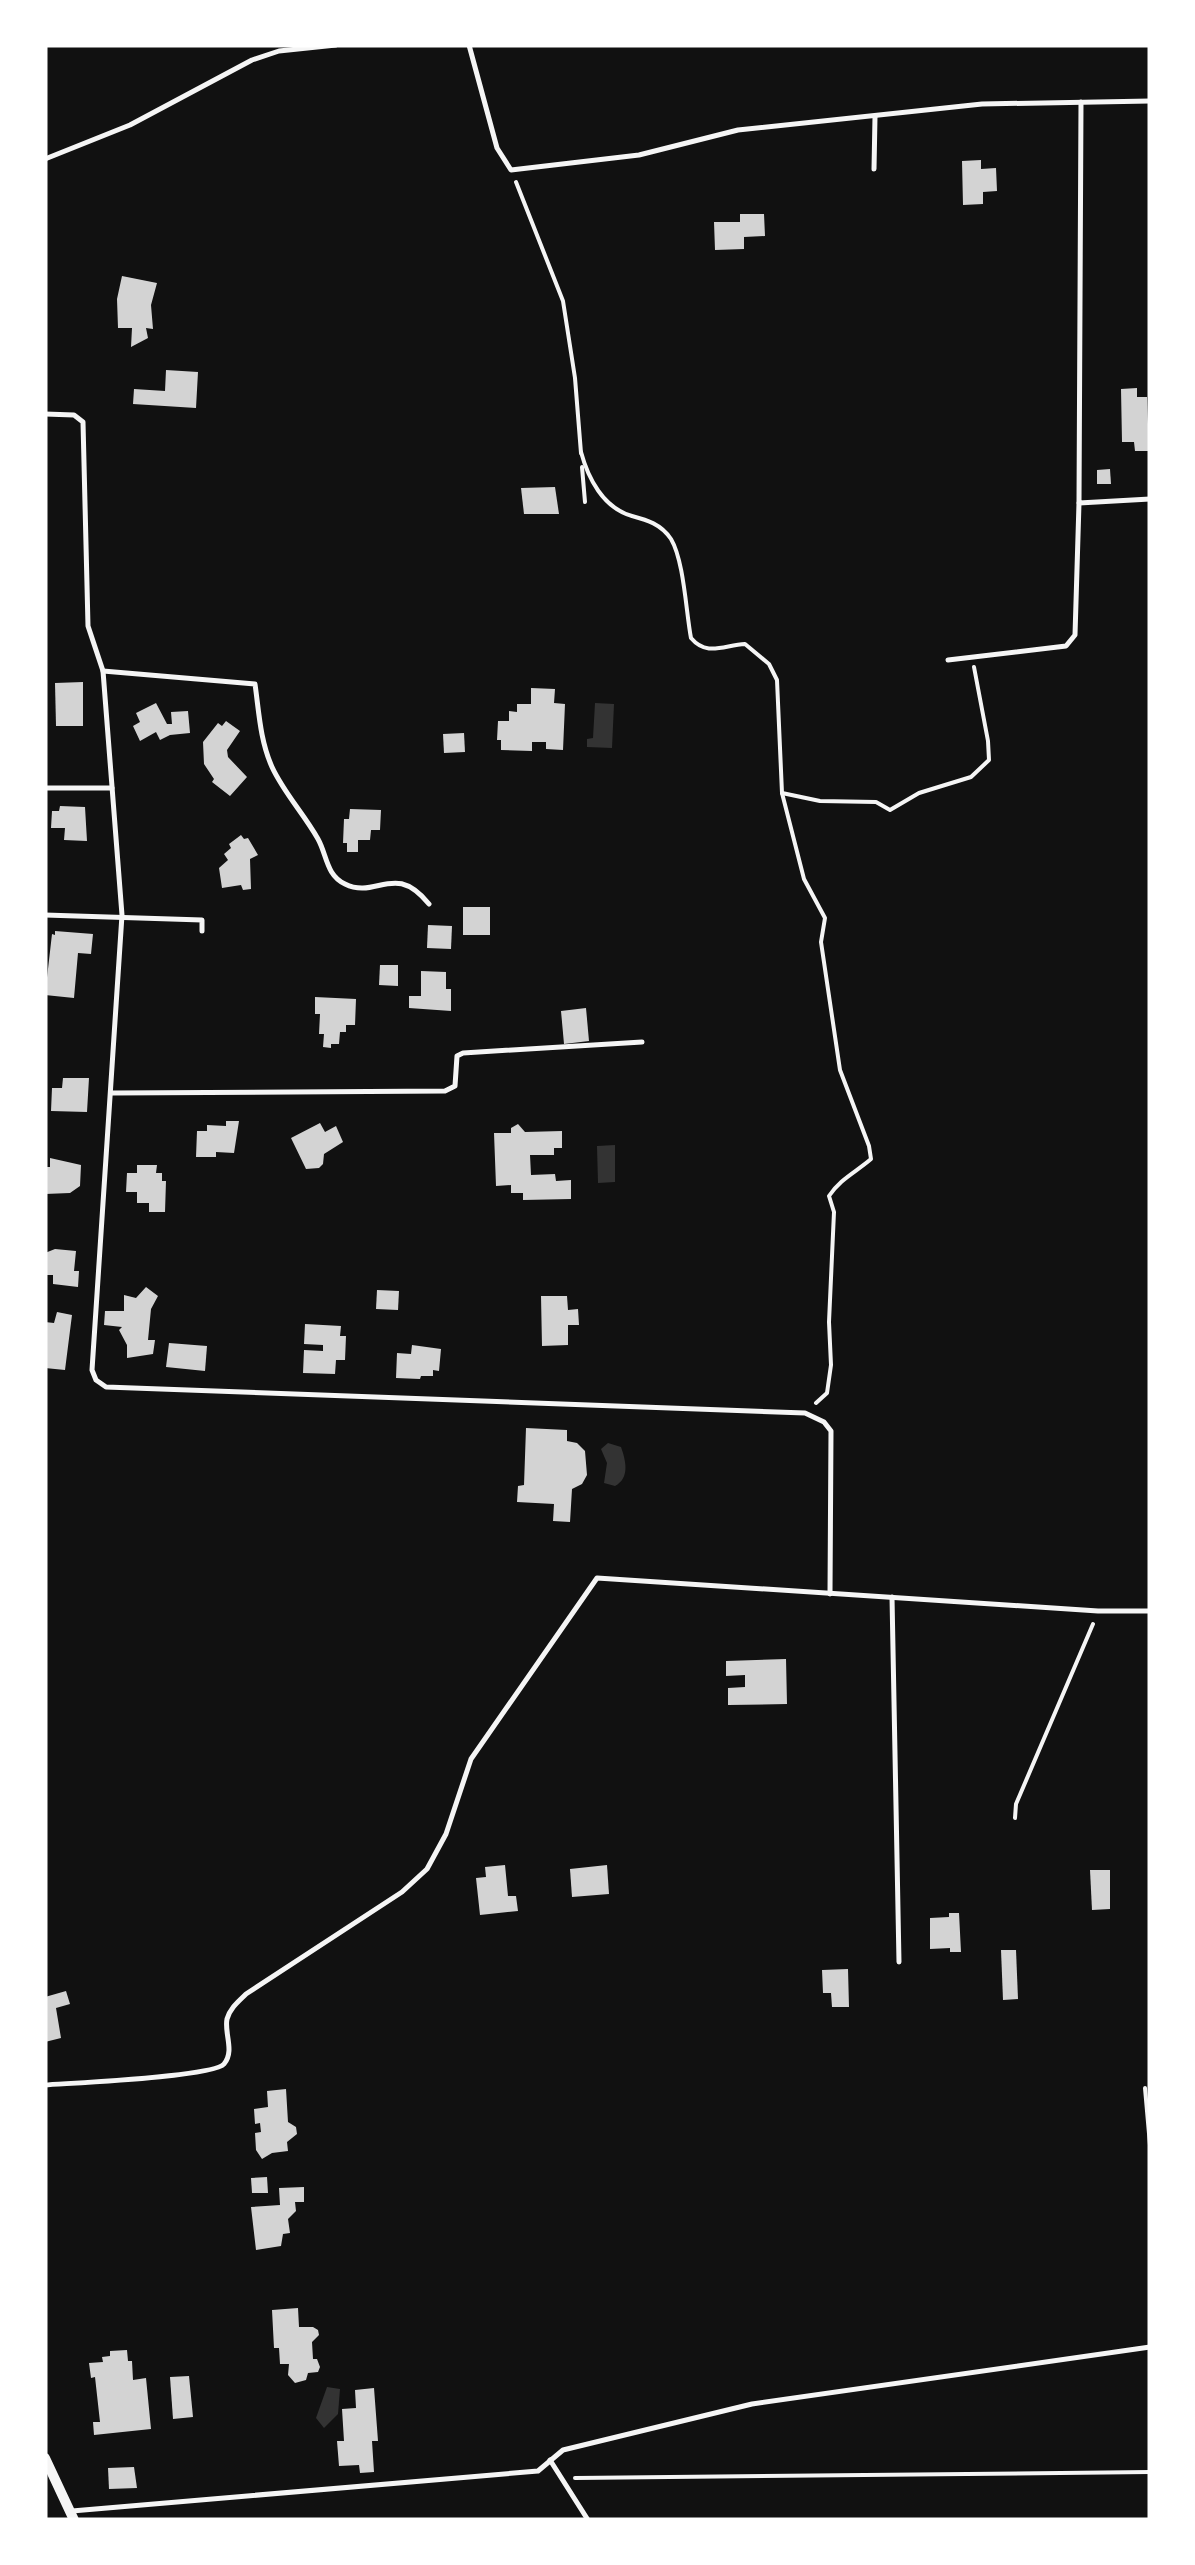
<svg xmlns="http://www.w3.org/2000/svg" width="1195" height="2565" font-family="Inter,sans-serif">
	<style>
		.water { fill: #333 }
		.building { fill: #d3d3d3 }
		.lines { fill: none; stroke-linecap: round; stroke-linejoin: round }
		.path { stroke: #f5f5f5; stroke-width: 4 }
		.service { stroke: #f5f5f5; stroke-width: 5 }
		.minor { stroke: #f5f5f5; stroke-width: 10 }
	</style>
	<rect width="100%" height="100%" fill="#111"/>
	<g class="water">
		<polygon points="595,703 614,704 612,748 587,747 587,739 593,738"/>
		<polygon points="615,1145 615,1182 598,1183 597,1146"/>
		<path d="M608 1443 621 1447C626 1461 630 1478 615 1486L604 1483 607 1463 601 1449Z"/>
		<polygon points="327,2387 340,2389 338,2414 324,2428 316,2418"/>
	</g>
	<g class="building">
		<polygon points="981,160 981,169 996,168 997,191 983,192 983,204 963,205 962,161"/>
		<polygon points="740,214 764,214 765,236 744,237 744,249 715,250 714,222 740,222"/>
		<polygon points="122,276 157,283 151,305 153,329 146,328 148,338 131,347 132,328 118,328 117,299"/>
		<polygon points="166,370 198,372 196,408 133,404 134,389 165,391"/>
		<polygon points="1137,388 1137,397 1147,397 1149,451 1135,451 1134,442 1122,442 1121,389"/>
		<polygon points="1110,469 1111,484 1097,484 1097,470"/>
		<polygon points="555,487 559,514 524,514 521,488"/>
		<polygon points="83,682 83,726 56,726 55,683"/>
		<polygon points="531,688 555,689 554,703 565,704 563,750 546,749 546,742 532,742 532,751 501,750 501,740 497,740 498,721 509,721 509,711 517,712 517,704 531,704"/>
		<polygon points="156,703 167,724 172,724 171,712 188,711 190,733 170,735 160,740 156,732 140,741 133,726 140,722 136,713"/>
		<polygon points="226,721 240,731 227,750 228,757 247,777 230,796 212,782 214,779 204,764 203,742 218,723 222,726"/>
		<polygon points="464,733 465,752 444,753 443,734"/>
		<polygon points="60,806 85,807 87,841 64,840 65,828 51,828 52,811 59,811"/>
		<polygon points="350,809 381,810 380,830 371,830 370,840 358,840 358,852 347,852 347,843 343,843 344,819 349,819"/>
		<polygon points="241,835 244,839 248,838 258,855 250,859 251,889 243,890 241,885 222,888 219,868 228,860 224,854 231,848 229,844"/>
		<rect x="463" y="907" width="27" height="28"/>
		<polygon points="428,925 452,926 451,949 427,948"/>
		<polygon points="55,931 93,934 91,954 78,953 74,998 45,995 52,934 55,935"/>
		<polygon points="380,965 398,965 398,986 379,985"/>
		<polygon points="421,971 446,972 446,989 451,989 451,1011 409,1008 409,996 421,996"/>
		<polygon points="315,997 356,999 355,1025 346,1025 346,1032 340,1032 339,1044 331,1044 331,1048 323,1047 324,1034 319,1034 320,1014 315,1014"/>
		<polygon points="586,1008 589,1041 564,1044 561,1011"/>
		<polygon points="63,1078 89,1078 87,1112 51,1111 52,1088 62,1088"/>
		<polygon points="226,1121 239,1121 234,1153 216,1152 216,1157 196,1157 197,1131 207,1131 207,1125 226,1126"/>
		<polygon points="320,1123 325,1132 336,1126 343,1142 324,1154 323,1164 319,1168 306,1169 291,1138"/>
		<polygon points="518,1124 525,1132 562,1131 562,1148 554,1148 554,1155 530,1155 531,1175 555,1174 556,1181 571,1180 571,1199 523,1200 523,1193 511,1193 511,1185 496,1186 494,1133 511,1133 511,1128"/>
		<polygon points="50,1158 81,1165 80,1186 70,1193 45,1194 45,1167 50,1167"/>
		<polygon points="137,1165 157,1165 156,1173 162,1173 162,1181 166,1181 165,1212 149,1212 149,1203 137,1203 137,1192 126,1192 127,1173 137,1173"/>
		<polygon points="55,1249 76,1251 74,1271 79,1271 78,1287 53,1284 53,1275 45,1275 45,1253"/>
		<polygon points="146,1287 158,1296 151,1309 148,1340 155,1340 153,1354 127,1358 127,1345 119,1330 122,1327 104,1325 105,1311 124,1311 124,1295 136,1298"/>
		<polygon points="377,1290 399,1291 398,1310 376,1309"/>
		<polygon points="541,1296 567,1296 568,1310 578,1309 579,1325 568,1325 568,1345 542,1346"/>
		<polygon points="57,1312 72,1315 65,1370 45,1368 45,1322 54,1323"/>
		<polygon points="305,1324 341,1326 340,1336 346,1336 345,1360 336,1360 335,1374 303,1373 304,1350 323,1351 323,1345 304,1344"/>
		<polygon points="169,1343 207,1346 205,1371 166,1367"/>
		<polygon points="412,1345 441,1349 439,1371 433,1370 433,1376 421,1376 420,1379 396,1378 397,1353 411,1354"/>
		<polygon points="526,1428 567,1430 567,1441 577,1443 585,1451 587,1475 582,1484 572,1489 570,1522 553,1521 554,1504 517,1502 518,1486 524,1485"/>
		<polygon points="786,1659 787,1704 728,1705 728,1688 745,1687 745,1675 726,1676 726,1661"/>
		<polygon points="505,1865 508,1896 516,1896 518,1911 480,1915 476,1878 486,1877 485,1867"/>
		<polygon points="607,1865 609,1894 572,1897 570,1869"/>
		<polygon points="1090,1870 1110,1870 1110,1909 1092,1910"/>
		<polygon points="949,1913 959,1913 961,1952 950,1952 950,1948 930,1949 930,1918 949,1917"/>
		<polygon points="1001,1950 1016,1950 1018,1999 1003,2000"/>
		<polygon points="848,1969 849,2007 832,2007 831,1993 823,1993 822,1970"/>
		<polygon points="66,1991 70,2004 56,2008 61,2038 45,2042 45,1997"/>
		<polygon points="286,2089 288,2122 296,2127 297,2134 287,2142 288,2151 272,2153 262,2159 256,2150 255,2133 261,2132 260,2123 255,2124 254,2109 268,2107 267,2091"/>
		<polygon points="267,2177 268,2193 252,2193 251,2178"/>
		<polygon points="304,2187 304,2202 295,2202 296,2211 288,2219 290,2233 283,2234 281,2246 256,2250 251,2207 280,2205 279,2188"/>
		<polygon points="298,2308 299,2327 313,2327 318,2330 319,2335 312,2342 313,2359 317,2359 320,2367 318,2372 308,2373 306,2380 295,2383 288,2375 289,2364 280,2364 279,2348 274,2348 272,2310"/>
		<polygon points="127,2350 128,2361 132,2361 133,2380 146,2378 151,2429 94,2435 93,2422 100,2422 95,2377 91,2378 89,2363 103,2362 102,2357 110,2356 110,2351"/>
		<polygon points="189,2376 193,2417 173,2419 170,2377"/>
		<polygon points="374,2388 378,2441 372,2441 374,2472 360,2473 359,2465 339,2466 337,2441 344,2441 342,2409 356,2408 355,2390"/>
		<polygon points="134,2467 137,2488 109,2489 108,2468"/>
	</g>
	<g class="lines">
		<g class="path">
			<polyline points="516,182 563,301 575,378 581,453"/>
			<path d="M581 452C588 478 603 508 632 516 647 520 661 524 671 539 684 561 686 612 691 638 707 657 724 645 745 644L769 664 777 680 782 793 804 879 825 918 821 942 840 1070 869 1146 871 1159C856 1172 840 1179 829 1196L834 1212 829 1322 831 1365 827 1393 816 1403"/>
			<polyline points="582,467 585,502"/>
			<polyline points="782,793 820,801 876,802 890,810 919,793 971,777 989,760 988,741 974,667"/>
			<polyline points="1015,1818 1016,1804 1093,1624"/>
			<polyline points="1145,2088 1150,2145"/>
			<polyline points="575,2478 1150,2472"/>
		</g>
		<g class="service">
			<polyline points="469,45 497,148 511,170 639,155 738,130 982,104 1150,101"/>
			<polyline points="1081,102 1079,503 1150,499"/>
			<polyline points="45,159 130,125 252,60 279,51 336,45"/>
			<polyline points="874,169 875,117"/>
			<polyline points="45,414 74,415 83,422 88,626 103,671 122,915 92,1370 96,1380 106,1387 805,1413 824,1422 831,1431 830,1594"/>
			<polyline points="948,660 1066,646 1075,635 1079,503"/>
			<path d="M103 671 255 684C259 712 260 740 272 767 284 793 304 814 318 839 327 855 326 875 345 884 377 900 394 861 429 904"/>
			<polyline points="45,788 112,788"/>
			<polyline points="45,915 202,920 202,931"/>
			<polyline points="112,1093 445,1091 455,1086 457,1056 463,1053 642,1042"/>
			<polyline points="892,1597 899,1962"/>
			<path d="M45 2085C70 2083 213 2077 224 2064 235 2051 224 2033 227 2019 230 2008 239 2001 246 1994L402 1892 427 1869 446 1834 471 1759 597 1578 1098 1611H1150"/>
			<polyline points="550,2460 588,2520"/>
			<polyline points="72,2511 538,2471 563,2450 752,2404 1150,2347"/>
		</g>
		<polyline class="minor" points="45,2458 74,2520"/>
	</g>
	<rect width="1195" height="2565" fill="none" stroke="#ffffff" stroke-width="95"/>
</svg>
